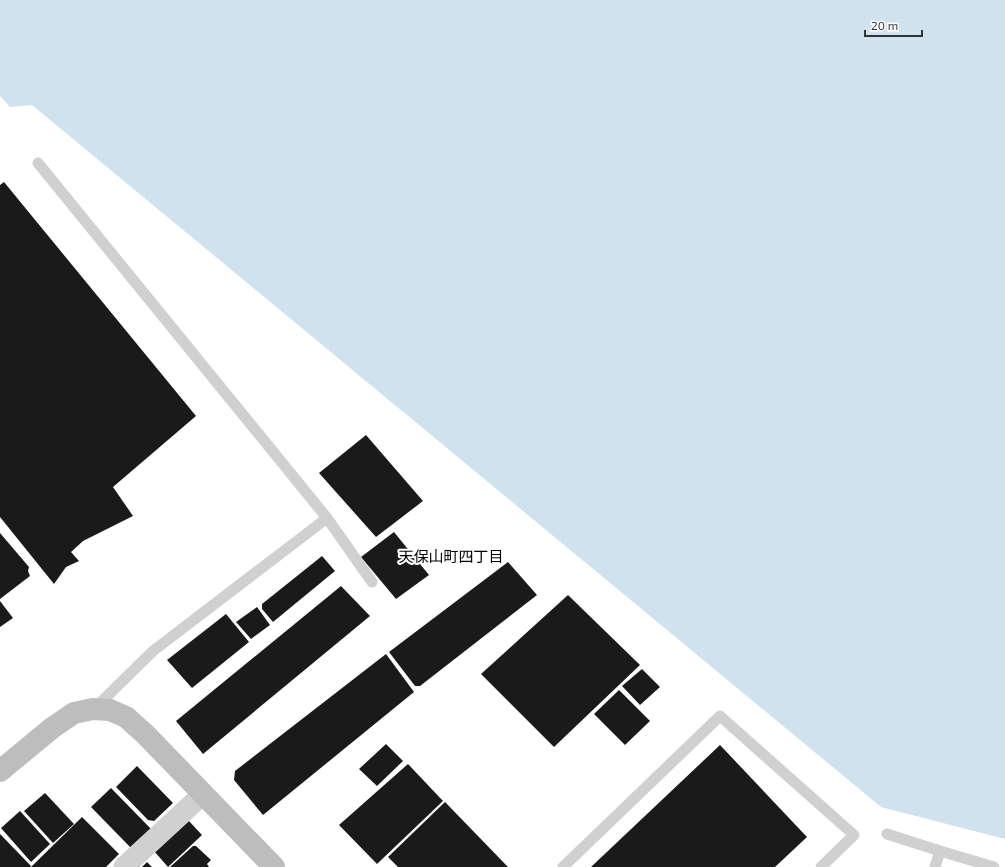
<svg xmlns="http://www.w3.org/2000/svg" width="1005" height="867" font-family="'Exo 2','Noto Sans JP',sans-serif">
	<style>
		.water { fill: #cfe2ee }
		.building { fill: #1a1a1a }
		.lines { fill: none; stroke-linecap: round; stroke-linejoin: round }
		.lane { stroke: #d0d0d0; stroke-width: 11 }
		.street { stroke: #d0d0d0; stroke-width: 21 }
		.secondary { stroke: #bdbdbd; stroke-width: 22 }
		.labels { text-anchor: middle; stroke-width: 4; stroke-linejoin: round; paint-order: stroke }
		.neighbourhood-label { font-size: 15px; fill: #000; stroke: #fff }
	</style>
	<rect width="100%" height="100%" fill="#fff"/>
	<polygon class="water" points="0,0 1005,0 1005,839 881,807 32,105 10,107 0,96"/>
	<g class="building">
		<polygon points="4,182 196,416 113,487 133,516 83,541 71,552 79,561 66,567 54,584 0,517 0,185"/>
		<polygon points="366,435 423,501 376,537 319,473"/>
		<polygon points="394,532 429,575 396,599 361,557"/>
		<polygon points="0,533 29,567 28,571 30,576 0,599"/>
		<polygon points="322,556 335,571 273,622 262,609 262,604"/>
		<polygon points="508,562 537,595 420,686 415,686 389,652"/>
		<polygon points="341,586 370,616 203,754 176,721"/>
		<polygon points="568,595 640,665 554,747 481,674"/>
		<polygon points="0,601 13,618 0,627"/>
		<polygon points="257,607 270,625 251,639 236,622"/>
		<polygon points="226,614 249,642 192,688 167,660"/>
		<polygon points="386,654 414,692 263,815 234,780 235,771"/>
		<polygon points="642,669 660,687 640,705 622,686"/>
		<polygon points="619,690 650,721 625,745 594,714"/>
		<polygon points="386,744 403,761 377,786 359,769"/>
		<polygon points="720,745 807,837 775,867 591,867"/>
		<polygon points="408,764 443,801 377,864 339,825"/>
		<polygon points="137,766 173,803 154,821 148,820 116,787"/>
		<polygon points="111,788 152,830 132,849 91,807"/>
		<polygon points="45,793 74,824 53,843 24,811"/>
		<polygon points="445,802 508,867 398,867 388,857"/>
		<polygon points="20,811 50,844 31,862 1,828"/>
		<polygon points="82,817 119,854 106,867 31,867"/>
		<polygon points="188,820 202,835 168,867 154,851"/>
		<polygon points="0,834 31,866 30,867 0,867"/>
		<polygon points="193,846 196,846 211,860 207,864 209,867 170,867"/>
		<polygon points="147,862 152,867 142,867"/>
	</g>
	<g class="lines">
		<g class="lane">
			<polyline points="38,163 327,518 153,651 94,709"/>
			<polyline points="327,518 372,582"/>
			<polyline points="887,834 940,851"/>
			<polyline points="563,867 720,716 854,835 821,867"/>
			<polyline points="935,867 940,851 994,867"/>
		</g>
		<polyline class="street" points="124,867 203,794"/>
		<polyline class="secondary" points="0,771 52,728 74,713 93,709 110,710 126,717 145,734 274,867"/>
	</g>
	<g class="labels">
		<g class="neighbourhood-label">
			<text x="451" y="562">天保山町四丁目</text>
		</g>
	</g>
	<path d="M865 30v6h57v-6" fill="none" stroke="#333333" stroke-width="2"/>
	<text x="871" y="30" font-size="12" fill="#333333" stroke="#ffffff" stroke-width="3" paint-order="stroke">20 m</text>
</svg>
